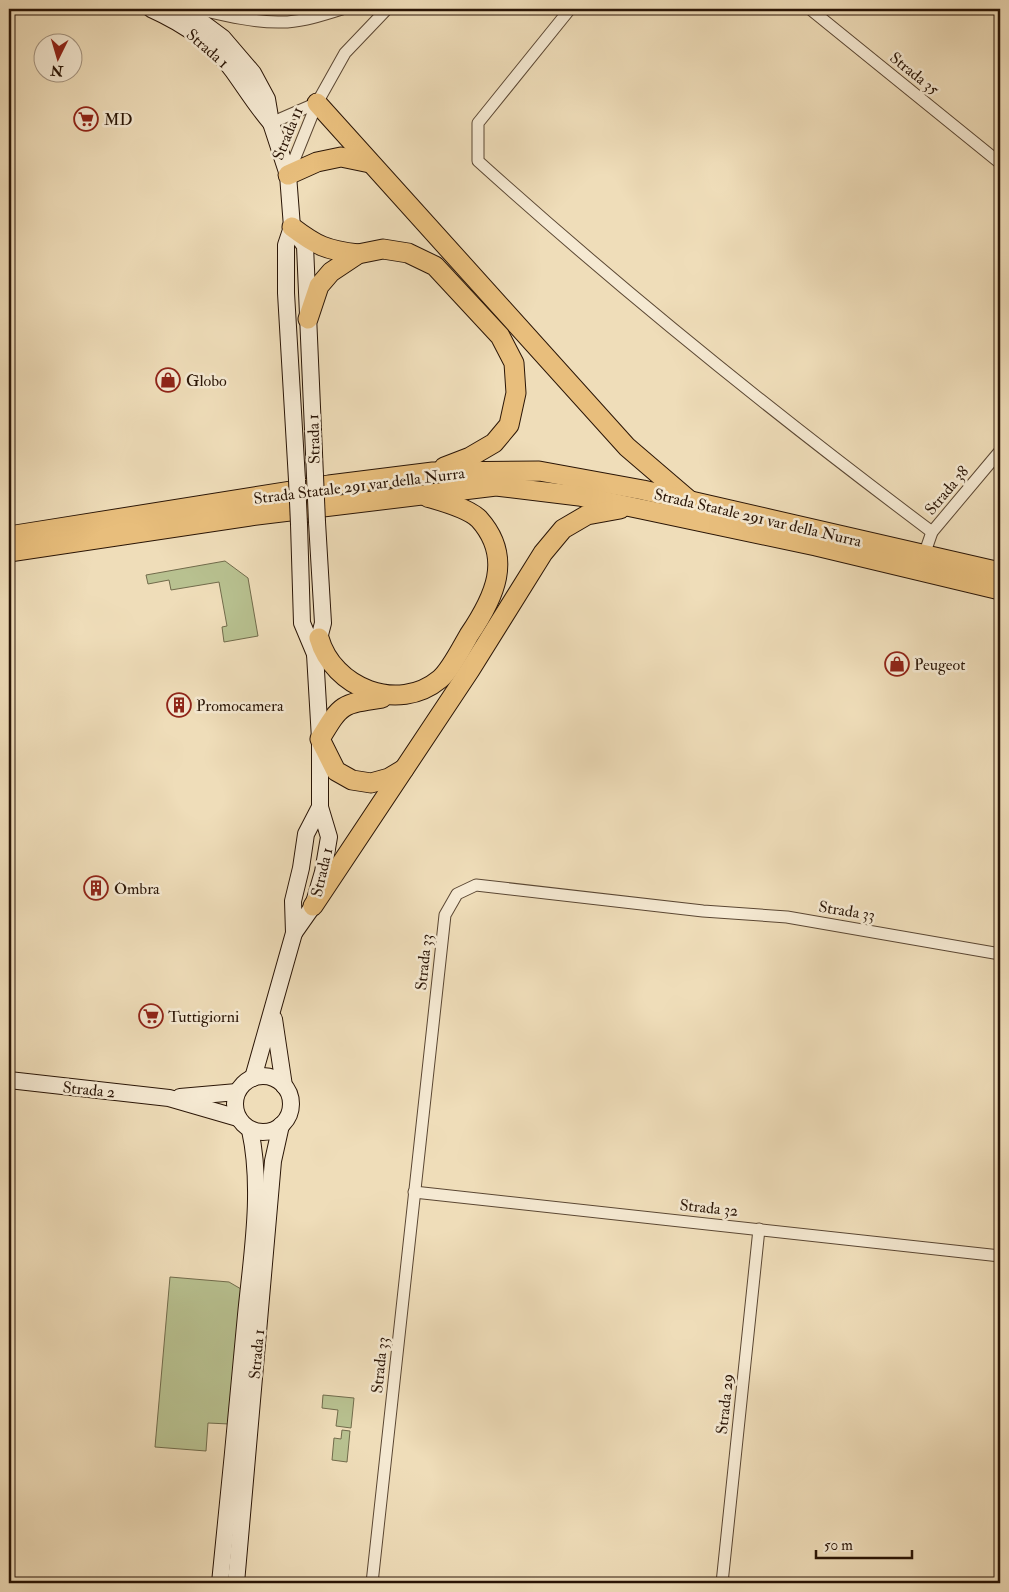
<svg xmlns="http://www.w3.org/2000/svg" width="1009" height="1592" font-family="'IM FELL Double Pica',serif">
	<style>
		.green { fill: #b8c190; stroke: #716b4b }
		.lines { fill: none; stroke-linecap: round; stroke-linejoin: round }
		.street-casing { stroke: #5b4733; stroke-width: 13 }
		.secondary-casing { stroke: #2a1506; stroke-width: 18 }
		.primary-casing { stroke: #2a1506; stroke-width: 21 }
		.street { stroke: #f5e9d2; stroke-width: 11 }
		.secondary { stroke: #f5e9d2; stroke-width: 16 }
		.primary { stroke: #e8be7c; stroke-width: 19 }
		.secondary-bridge-casing { stroke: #2a1506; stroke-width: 18; stroke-linecap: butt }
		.secondary-bridge { stroke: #f5e9d2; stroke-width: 16 }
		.labels { text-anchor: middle; stroke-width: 5; stroke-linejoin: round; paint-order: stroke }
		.street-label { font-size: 16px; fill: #2a1506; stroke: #f5e9d2 }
		.poi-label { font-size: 16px; fill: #2a1506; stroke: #f5e9d2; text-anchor: start }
	</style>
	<rect width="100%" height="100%" fill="#efddb9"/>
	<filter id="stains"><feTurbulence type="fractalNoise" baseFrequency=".004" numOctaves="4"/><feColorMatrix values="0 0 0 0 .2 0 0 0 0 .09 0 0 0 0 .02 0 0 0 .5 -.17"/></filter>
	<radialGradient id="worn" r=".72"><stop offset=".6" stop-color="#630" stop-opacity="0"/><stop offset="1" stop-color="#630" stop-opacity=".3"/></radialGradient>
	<g class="green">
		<polygon points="225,561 248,578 258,636 224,642 222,627 227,626 219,582 171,590 169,580 148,584 146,575"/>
		<polygon points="170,1277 229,1282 241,1289 229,1424 208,1423 206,1451 155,1447"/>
		<polygon points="323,1395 354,1398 351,1428 336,1426 338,1410 322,1408"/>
		<polygon points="342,1430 350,1431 347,1462 332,1460 334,1438 341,1439"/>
	</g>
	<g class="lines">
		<g class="street-casing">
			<g id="street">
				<path d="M198 9C224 15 251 22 278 22 300 23 322 15 342 9"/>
				<path d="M570 9 478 123V161C623 292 776 415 932 532"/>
				<polyline points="810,9 1000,163"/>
				<polyline points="271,123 317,103"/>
				<polyline points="288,175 317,103 345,53 387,9"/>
				<polyline points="924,555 932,532 1000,451"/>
				<polyline points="414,1192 1000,1256"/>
				<polyline points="372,1583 445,915 457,894 476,885 703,911 787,917 1000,954"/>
				<polyline points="722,1583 759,1229"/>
			</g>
		</g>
		<g class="secondary-casing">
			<g id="secondary">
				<path d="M151 9C182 23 213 43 233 71 246 89 257 107 271 123"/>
				<polyline points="184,9 223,38 253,73 267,99 271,123 288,175 292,227 286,245 286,293 297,480"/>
				<polyline points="293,229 305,246 315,476"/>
				<polyline points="299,524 302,623 315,654"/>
				<polyline points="294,933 313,906 323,872 329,837 320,807 320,739 315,654 323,623 317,522"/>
				<polyline points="274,1019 284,1086"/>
				<circle cx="263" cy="1104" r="28"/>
				<polyline points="253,1078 294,933 293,901 301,868 306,834 320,807"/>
				<polyline points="9,1080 169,1098 238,1118"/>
				<polyline points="180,1097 237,1092"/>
				<path d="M220 1583C229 1494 238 1404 246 1315 252 1254 263 1189 250 1130"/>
				<polyline points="236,1583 273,1161 281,1125"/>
			</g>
		</g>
		<g class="primary-casing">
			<g id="primary">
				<polyline points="317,103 627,447 690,501"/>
				<polyline points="288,175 317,162 341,157 370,163"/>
				<path d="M292 227C317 246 326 250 358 254"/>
				<polyline points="308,319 319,286 331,272 358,254 383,249 408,253 435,266 500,336 514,363 516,393 509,425 494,443 470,457 444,467"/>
				<polyline points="9,536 329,485 433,472 539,471 643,490 1000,572"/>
				<polyline points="9,552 250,516 496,486 579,496 641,509 816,546 1000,590"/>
				<path d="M319 638C333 688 398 714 440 679 450 671 462 647 469 635 494 598 514 558 479 519 468 508 441 501 427 497"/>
				<path d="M382 698C341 704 341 704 320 739L336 771 352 780 371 783 389 778 404 769"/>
				<polyline points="313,906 470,670 543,553 563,529 587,515 620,509"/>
			</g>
		</g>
		<use href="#street" class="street"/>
		<use href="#secondary" class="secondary"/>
		<use href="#primary" class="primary"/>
		<g class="secondary-bridge-casing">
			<g id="secondary-bridge">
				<polyline points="315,476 317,522"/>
				<polyline points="297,480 299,524"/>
			</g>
		</g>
		<use href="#secondary-bridge" class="secondary-bridge"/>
	</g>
	<defs>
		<g id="supermarket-ring" transform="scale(1.25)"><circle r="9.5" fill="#f5e9d2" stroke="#8f2418" stroke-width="1.5"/><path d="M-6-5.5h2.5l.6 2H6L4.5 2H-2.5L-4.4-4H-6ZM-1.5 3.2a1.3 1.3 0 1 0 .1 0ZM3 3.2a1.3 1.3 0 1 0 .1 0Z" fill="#8f2418"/></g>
		<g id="shop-ring" transform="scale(1.25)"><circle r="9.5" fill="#f5e9d2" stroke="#8f2418" stroke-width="1.5"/><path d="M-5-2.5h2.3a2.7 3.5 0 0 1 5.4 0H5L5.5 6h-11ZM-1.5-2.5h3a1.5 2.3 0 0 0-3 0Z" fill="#8f2418"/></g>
		<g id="building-ring" transform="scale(1.25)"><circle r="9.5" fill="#f5e9d2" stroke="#8f2418" stroke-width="1.5"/><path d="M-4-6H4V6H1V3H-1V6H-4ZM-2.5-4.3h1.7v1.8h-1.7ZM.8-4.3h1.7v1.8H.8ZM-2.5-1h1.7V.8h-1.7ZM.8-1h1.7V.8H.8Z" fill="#8f2418"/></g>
	</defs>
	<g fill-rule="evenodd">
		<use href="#supermarket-ring" x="86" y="119"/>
		<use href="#shop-ring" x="168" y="380"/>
		<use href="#shop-ring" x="897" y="664"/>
		<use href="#building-ring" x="179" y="705"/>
		<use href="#building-ring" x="96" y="888"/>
		<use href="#supermarket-ring" x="151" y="1016"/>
	</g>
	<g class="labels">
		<g class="street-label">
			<text transform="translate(208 48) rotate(41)" y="6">Strada 1</text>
			<text transform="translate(915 73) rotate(39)" y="6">Strada 35</text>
			<text transform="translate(287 133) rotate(-68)" y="6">Strada 11</text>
			<text transform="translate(313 439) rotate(-92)" y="6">Strada 1</text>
			<text transform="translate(359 485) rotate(-7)" y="6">Strada Statale 291 var della Nurra</text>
			<text transform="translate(946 490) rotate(-50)" y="6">Strada 38</text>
			<text transform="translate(758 517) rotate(13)" y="6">Strada Statale 291 var della Nurra</text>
			<text transform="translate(321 872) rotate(-77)" y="6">Strada 1</text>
			<text transform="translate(847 910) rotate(9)" y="6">Strada 33</text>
			<text transform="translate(423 962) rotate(-84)" y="6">Strada 33</text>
			<text transform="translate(89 1089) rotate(6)" y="6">Strada 2</text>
			<text transform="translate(709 1207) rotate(6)" y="6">Strada 32</text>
			<text transform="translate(256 1354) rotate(-85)" y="6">Strada 1</text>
			<text transform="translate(379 1365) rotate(-84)" y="6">Strada 33</text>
			<text transform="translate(724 1404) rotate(-84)" y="6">Strada 29</text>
		</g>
		<g class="poi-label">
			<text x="104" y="125">MD</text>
			<text x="186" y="386">Globo</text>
			<text x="914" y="670">Peugeot</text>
			<text x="196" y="711">Promocamera</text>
			<text x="114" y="894">Ombra</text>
			<text x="168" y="1022">Tuttigiorni</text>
		</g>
	</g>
	<rect width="1009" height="1592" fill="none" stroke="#efddb9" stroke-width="30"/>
	<rect x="10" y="10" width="989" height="1572" fill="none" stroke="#2a1506" stroke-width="2.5"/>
	<rect x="15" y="15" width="979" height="1562" fill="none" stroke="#2a1506"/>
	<g transform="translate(58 58) rotate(185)"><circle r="24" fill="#f5e9d2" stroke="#a49480"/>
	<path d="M0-4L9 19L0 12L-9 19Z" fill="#8f2418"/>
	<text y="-8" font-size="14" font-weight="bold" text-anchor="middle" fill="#2a1506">N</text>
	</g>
	<path d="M816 1550v8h96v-8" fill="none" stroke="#2a1506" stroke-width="2.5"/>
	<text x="824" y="1550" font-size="15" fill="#2a1506" stroke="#f5e9d2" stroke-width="4" paint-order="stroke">50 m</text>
	<rect width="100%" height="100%" filter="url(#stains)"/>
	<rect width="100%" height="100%" fill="url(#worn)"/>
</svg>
